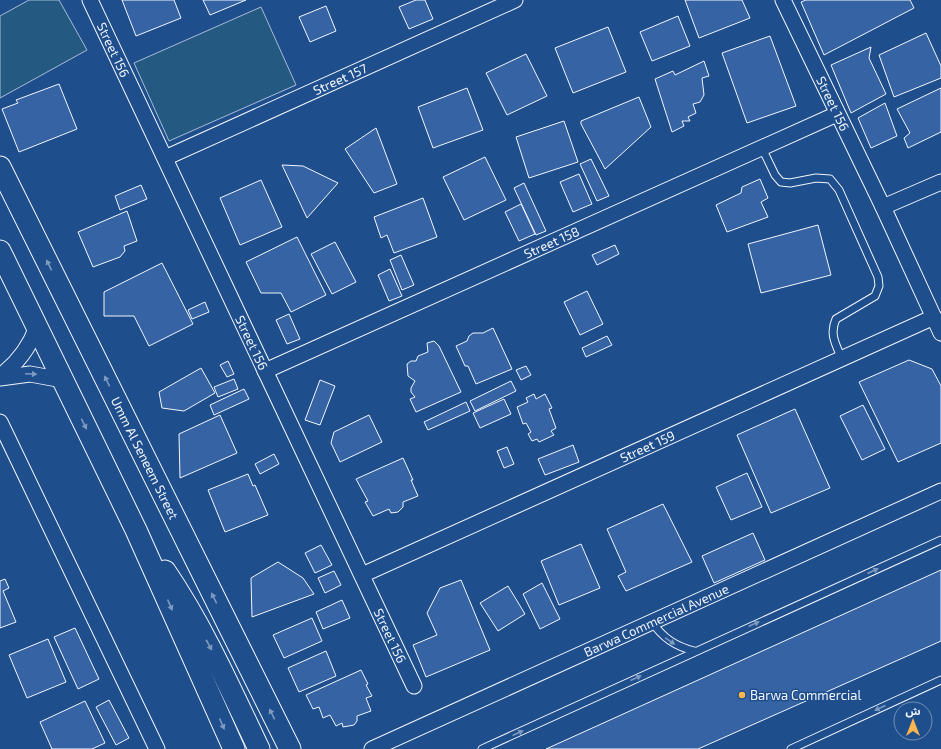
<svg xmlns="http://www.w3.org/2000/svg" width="941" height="749" font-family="'Exo 2','Noto Sans Arabic',sans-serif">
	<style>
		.green { fill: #245a82; stroke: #a8bbd7 }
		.building { fill: #3563a3; stroke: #f2f6ff }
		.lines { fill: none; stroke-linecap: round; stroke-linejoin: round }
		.lane-casing { stroke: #f2f6ff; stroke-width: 9 }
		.street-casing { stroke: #f2f6ff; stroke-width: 17 }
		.secondary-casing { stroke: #f2f6ff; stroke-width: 23 }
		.lane { stroke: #1f4e8c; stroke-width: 7 }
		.street { stroke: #1f4e8c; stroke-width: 15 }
		.secondary { stroke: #1f4e8c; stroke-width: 21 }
		.oneway { fill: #7e9ac0 }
		.poi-dot { fill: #ffb74d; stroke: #1f4e8c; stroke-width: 1.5 }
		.labels { text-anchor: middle; stroke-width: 3; stroke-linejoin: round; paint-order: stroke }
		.street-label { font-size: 13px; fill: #f2f6ff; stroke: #1f4e8c }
		.poi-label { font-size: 13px; fill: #f2f6ff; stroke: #1f4e8c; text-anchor: start }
	</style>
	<rect width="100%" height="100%" fill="#1f4e8c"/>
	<g class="green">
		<polygon points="29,0 59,0 87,50 0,98 0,16"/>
		<polygon points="261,7 296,85 169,141 134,63"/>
	</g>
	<g class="building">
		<polygon points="122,0 174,0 181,18 136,36"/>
		<polygon points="203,0 246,0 210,15"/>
		<polygon points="416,0 425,0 433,19 409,29 399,7"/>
		<polygon points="685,0 742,0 750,18 699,38"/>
		<polygon points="806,0 910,0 914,8 824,55 801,2"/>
		<polygon points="326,6 336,31 310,42 299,17"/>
		<polygon points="678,16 690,46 652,61 640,32"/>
		<polygon points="608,27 626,72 573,93 555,48"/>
		<polygon points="926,33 941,66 941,78 894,97 879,55"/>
		<polygon points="770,36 796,106 747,123 722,53"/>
		<polygon points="871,47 869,58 886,94 851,113 831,65"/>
		<polygon points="526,54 547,96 507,115 486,73"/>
		<polygon points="704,61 709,76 702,78 704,95 700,102 693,104 696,113 688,117 690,121 682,121 684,126 672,132 655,79 673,71 675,75"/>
		<polygon points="59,84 77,129 19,152 2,109 18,103 16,100"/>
		<polygon points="467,88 483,130 433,148 418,107"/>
		<polygon points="941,88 941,132 908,148 904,138 910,133 897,109"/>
		<polygon points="639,97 651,127 605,169 581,124 581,121"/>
		<polygon points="885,103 897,136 871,148 858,118"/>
		<polygon points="564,121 578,162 529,178 516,137"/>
		<polygon points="376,128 397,184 374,193 345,149"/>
		<polygon points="485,157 506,200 464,220 443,177"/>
		<polygon points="591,159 609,196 597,201 580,164"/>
		<polygon points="282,165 303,166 338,183 307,218"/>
		<polygon points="579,174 592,204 573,212 560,182"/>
		<polygon points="760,179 768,198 761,202 768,217 727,232 716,205 741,193 742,187"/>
		<polygon points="261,180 282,227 240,245 220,198"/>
		<polygon points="524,183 546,231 536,235 514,188"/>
		<polygon points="141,185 147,199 120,210 115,196"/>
		<polygon points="423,198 437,237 394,253 387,235 381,238 374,217"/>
		<polygon points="521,204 535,234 519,241 505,212"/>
		<polygon points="127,211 137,241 124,246 125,251 120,257 93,267 78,232"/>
		<polygon points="818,225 831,275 761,293 748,244"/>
		<polygon points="297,237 326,295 291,312 281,293 261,293 246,262"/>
		<polygon points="335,242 356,282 332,294 311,254"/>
		<polygon points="615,245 619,254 597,265 592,255"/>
		<polygon points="401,255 414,285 402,290 390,260"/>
		<polygon points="162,263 193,324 149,346 134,316 104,316 104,292"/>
		<polygon points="390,269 402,296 389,301 378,275"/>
		<polygon points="587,291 603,324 580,335 564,302"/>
		<polygon points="205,302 209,312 192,319 188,310"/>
		<polygon points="289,314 300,339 287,344 276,320"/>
		<polygon points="493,328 512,369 476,384 468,366 465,366 456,346 467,341 469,336 473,333 483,333"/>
		<polygon points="607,336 612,345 586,357 582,348"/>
		<polygon points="434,341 439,346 461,392 416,412 410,399 415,397 411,392 411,388 415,381 408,376 407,364 411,361 416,361 418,356 428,352 427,343"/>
		<polygon points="909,360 932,369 941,386 941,443 898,462 859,382"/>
		<polygon points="228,361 234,374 227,377 220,365"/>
		<polygon points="526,366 531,375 521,380 516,370"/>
		<polygon points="201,368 215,393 184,411 162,408 159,392"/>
		<polygon points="234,379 238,389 218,397 214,387"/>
		<polygon points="320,380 335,386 320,425 305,420"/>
		<polygon points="511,381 516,391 475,411 470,401"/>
		<polygon points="244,389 249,399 214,415 210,405"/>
		<polygon points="534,394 536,399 545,394 552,408 549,409 556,428 551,431 554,435 539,442 537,439 532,441 528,434 531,432 526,423 523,424 517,407 528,402 526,398"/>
		<polygon points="504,399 511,414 480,428 473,413"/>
		<polygon points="466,402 470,411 428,430 424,422"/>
		<polygon points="863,405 885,449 862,460 840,416"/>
		<polygon points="795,409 830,488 771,513 737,435"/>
		<polygon points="220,415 237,453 180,478 179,434"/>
		<polygon points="369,415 382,442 340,462 331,443 334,432"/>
		<polygon points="573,445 579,462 545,475 538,459"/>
		<polygon points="507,447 514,464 504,468 497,451"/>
		<polygon points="274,454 279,464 260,474 255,464"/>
		<polygon points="403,458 413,480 411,480 418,496 403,502 403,507 398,512 391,513 389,509 373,516 365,502 368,501 356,479"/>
		<polygon points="747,473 762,507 731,520 716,487"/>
		<polygon points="248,474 253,486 255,485 268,515 225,532 208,490"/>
		<polygon points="663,504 692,562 626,591 618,576 626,572 607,529"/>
		<polygon points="753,533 765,560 714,583 702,556"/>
		<polygon points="581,544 600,588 559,605 541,561"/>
		<polygon points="321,545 332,565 315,573 305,553"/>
		<polygon points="278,562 303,578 314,594 252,617 251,578"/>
		<polygon points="941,570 941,641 698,749 546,749"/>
		<polygon points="334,571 341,585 325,593 318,578"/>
		<polygon points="5,579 9,588 3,591 16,622 0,628 0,581"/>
		<polygon points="461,580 490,650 426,677 413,645 437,635 427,613 440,588"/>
		<polygon points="542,583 560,619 540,629 523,594"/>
		<polygon points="508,586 525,614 498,631 480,603"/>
		<polygon points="342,600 350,618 323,629 316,612"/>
		<polygon points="312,618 322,641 284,658 273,635"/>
		<polygon points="75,628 99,679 78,689 54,637"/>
		<polygon points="48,639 66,682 27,698 9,655"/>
		<polygon points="326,651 336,676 299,692 288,668"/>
		<polygon points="361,670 368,684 366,685 372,696 366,698 371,711 357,716 357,721 354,725 343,727 342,723 336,726 330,715 323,718 319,707 313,709 306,695"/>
		<polygon points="109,700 129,738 116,745 96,707"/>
		<polygon points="85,701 105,743 92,749 52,749 40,722"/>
	</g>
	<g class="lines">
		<g class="lane-casing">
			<g id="lane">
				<path d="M762 148 775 175 781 182 790 183 816 178 830 179 839 190 878 277 879 286 875 296 836 319C829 334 836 345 842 359"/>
				<path d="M652 622C663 638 675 646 694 651"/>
				<polyline points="482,749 941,540"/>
				<polyline points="791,749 941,680"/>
			</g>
		</g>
		<g class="street-casing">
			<g id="street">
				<path id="s1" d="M90 0 414 686"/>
				<path id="s2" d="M783 0 883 207 941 333"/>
				<path id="s3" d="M165 158 515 0"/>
				<polyline points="883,207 941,182"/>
				<path id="s4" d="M265 371 837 114"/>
				<path d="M0 376C18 363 29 348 37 327"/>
				<polyline points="0,378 30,374 63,380"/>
				<polyline points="0,422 157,749"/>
				<path id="s5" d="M362 575 934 317"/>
				<path id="s6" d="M372 749 941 491"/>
			</g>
		</g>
		<g class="secondary-casing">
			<g id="secondary">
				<path id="s7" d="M0 167 290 749"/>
				<polyline points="0,251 136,530 234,749"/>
				<path d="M165 571C203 627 230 688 259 749"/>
			</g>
		</g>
		<use href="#lane" class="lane"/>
		<use href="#street" class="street"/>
		<use href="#secondary" class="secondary"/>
	</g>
	<defs><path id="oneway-solid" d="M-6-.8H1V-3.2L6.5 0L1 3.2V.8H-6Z"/></defs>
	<g class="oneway">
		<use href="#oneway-solid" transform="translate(49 265) rotate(-116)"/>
		<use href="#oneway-solid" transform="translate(31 374) rotate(2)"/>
		<use href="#oneway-solid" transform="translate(107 381) rotate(-116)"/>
		<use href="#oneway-solid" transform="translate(84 424) rotate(64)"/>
		<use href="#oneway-solid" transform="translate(873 571) rotate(-24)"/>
		<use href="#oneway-solid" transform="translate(214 598) rotate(-116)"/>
		<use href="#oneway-solid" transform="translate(170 605) rotate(66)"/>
		<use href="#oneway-solid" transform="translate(754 624) rotate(-24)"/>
		<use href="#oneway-solid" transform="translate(670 641) rotate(34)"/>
		<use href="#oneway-solid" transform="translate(209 645) rotate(61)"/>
		<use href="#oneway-solid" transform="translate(636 678) rotate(-25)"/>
		<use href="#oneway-solid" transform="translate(880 708) rotate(155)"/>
		<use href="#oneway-solid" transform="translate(272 714) rotate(-116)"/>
		<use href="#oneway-solid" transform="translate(222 724) rotate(66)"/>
		<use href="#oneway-solid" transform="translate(518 733) rotate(-25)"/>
	</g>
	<circle class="poi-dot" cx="742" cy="695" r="4"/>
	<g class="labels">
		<g class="street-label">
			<text dy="5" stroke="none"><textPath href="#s1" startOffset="55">Street 156</textPath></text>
			<text dy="5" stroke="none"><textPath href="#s3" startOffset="192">Street 157</textPath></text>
			<text dy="5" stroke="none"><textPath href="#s2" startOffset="115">Street 156</textPath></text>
			<text dy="5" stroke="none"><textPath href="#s4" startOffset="314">Street 158</textPath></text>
			<text dy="5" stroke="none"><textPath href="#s1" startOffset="379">Street 156</textPath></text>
			<text dy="5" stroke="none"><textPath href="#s5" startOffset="313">Street 159</textPath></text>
			<text dy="5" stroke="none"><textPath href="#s7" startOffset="325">Umm Al Seneem Street</textPath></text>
			<text dy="5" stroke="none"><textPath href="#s6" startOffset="312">Barwa Commercial Avenue</textPath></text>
			<text dy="5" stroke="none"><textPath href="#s1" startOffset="703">Street 156</textPath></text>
		</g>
		<g class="poi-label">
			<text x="750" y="700">Barwa Commercial</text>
		</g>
	</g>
	<g transform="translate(913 721)"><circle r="19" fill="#1f4e8c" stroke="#7391ba"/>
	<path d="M0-3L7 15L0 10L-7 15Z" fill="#ffb74d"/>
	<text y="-6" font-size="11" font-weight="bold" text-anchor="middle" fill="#f2f6ff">ش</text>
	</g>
</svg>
